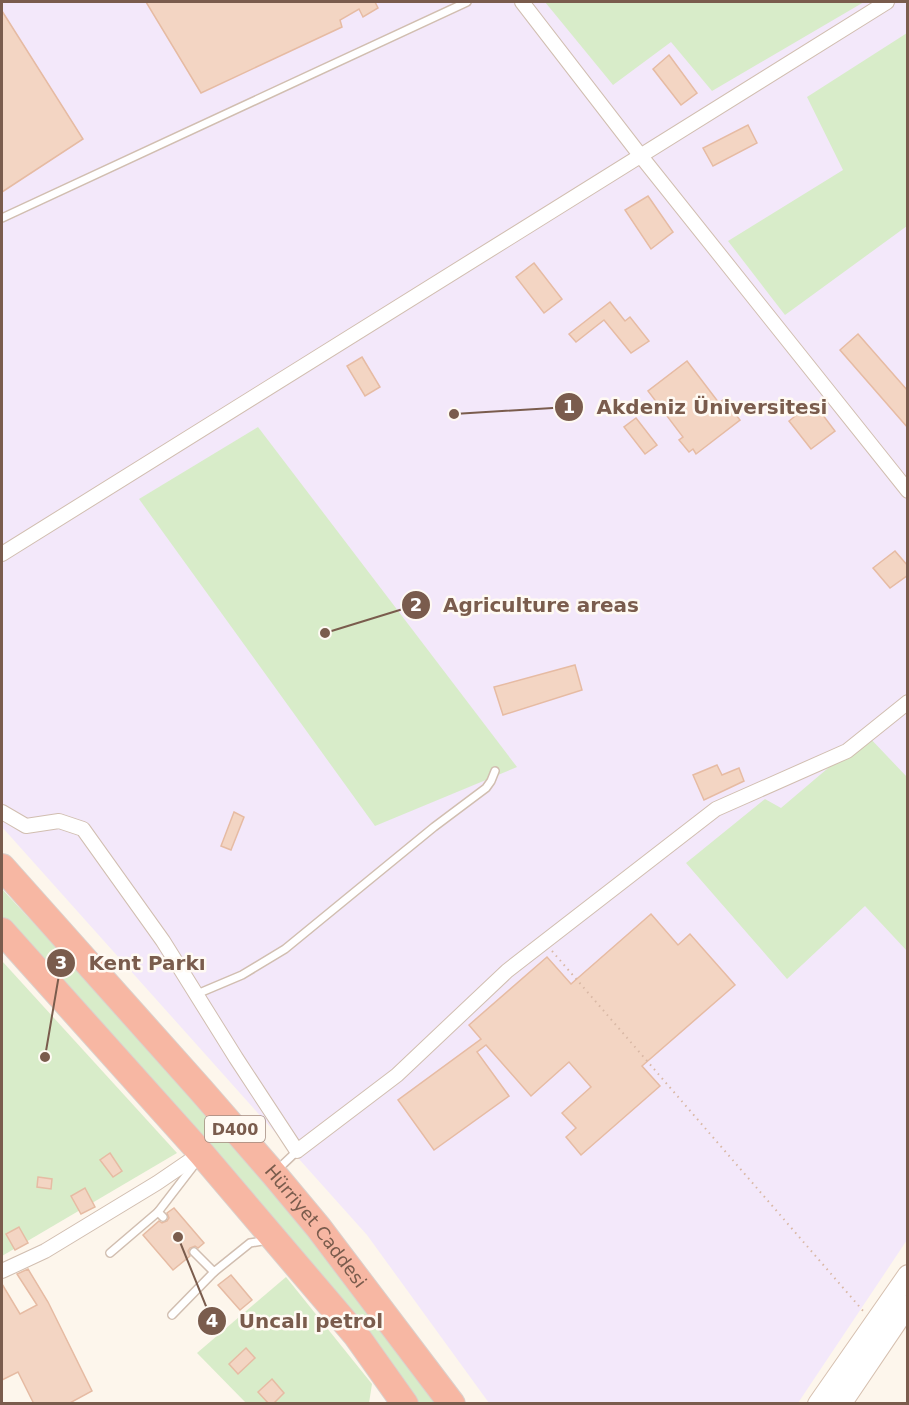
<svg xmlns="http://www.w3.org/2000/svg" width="909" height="1405" font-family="'DejaVu Sans',sans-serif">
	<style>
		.education { fill: #f3e8fa }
		.green { fill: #d8ecc9 }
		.building { fill: #f3d5c3; stroke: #e6bba3; stroke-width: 1.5 }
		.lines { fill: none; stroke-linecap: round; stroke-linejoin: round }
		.lane-casing { stroke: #d1beb0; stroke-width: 10 }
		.street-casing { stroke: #d1beb0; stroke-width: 16 }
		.secondary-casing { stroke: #d6c0b0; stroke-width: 22 }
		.highway-casing { stroke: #dad1cd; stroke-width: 28 }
		.path { stroke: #d9b8a5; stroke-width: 2; stroke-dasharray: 1.5 4.5; stroke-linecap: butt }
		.lane { stroke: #fff; stroke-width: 7 }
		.street { stroke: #fff; stroke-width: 14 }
		.secondary { stroke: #fff; stroke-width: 20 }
		.highway { stroke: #f7b7a3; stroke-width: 26 }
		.labels { text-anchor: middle; stroke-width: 5; stroke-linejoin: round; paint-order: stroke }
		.shield { fill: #fffaf3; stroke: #a28b7f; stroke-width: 1.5 }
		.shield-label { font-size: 16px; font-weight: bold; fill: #7a5c4d }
		.street-label { font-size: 18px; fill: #7a5c4d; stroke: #fffaf3 }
		.leader { fill: none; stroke: #7a5c4d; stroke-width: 2 }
		.callout-dot { fill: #7a5c4d; stroke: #fffaf3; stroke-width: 2 }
		.mark-label { font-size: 18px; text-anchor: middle; font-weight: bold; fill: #fff }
		.callout-label { font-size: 20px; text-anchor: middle; font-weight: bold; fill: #7a5c4d; stroke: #fffaf3; stroke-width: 5; stroke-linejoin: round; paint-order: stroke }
	</style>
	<rect width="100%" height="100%" fill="#fdf6ec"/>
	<polygon class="education" points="2,2 907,2 907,1240 798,1403 489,1403 367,1235 2,827"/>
	<g class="green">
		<polygon points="545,2 864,2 712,91 671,42 613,85"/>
		<polygon points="907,33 907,226 785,315 728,241 843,170 807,97"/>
		<polygon points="258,427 517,767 375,826 139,499"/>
		<polygon points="867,735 907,777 907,951 865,906 787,979 686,863 765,799 781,808"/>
		<polygon points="2,889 89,983 131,1023 312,1240 440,1403 414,1403 186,1118 2,918"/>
		<polygon points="2,961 177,1153 2,1256"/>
		<polygon points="286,1277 372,1384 369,1403 246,1403 197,1353"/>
	</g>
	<g class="building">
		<polygon points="146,2 375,2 378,8 363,17 359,9 340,20 342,27 201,93"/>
		<polygon points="2,11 83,139 2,192"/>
		<polygon points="669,55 697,93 681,105 653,69"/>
		<polygon points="748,125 757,143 713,166 703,148"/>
		<polygon points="648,196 673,232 651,249 625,210"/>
		<polygon points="534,263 562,299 544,313 516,277"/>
		<polygon points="610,302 625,321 630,317 649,341 631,353 604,320 576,342 569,334"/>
		<polygon points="858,334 908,391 908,428 840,350"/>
		<polygon points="362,357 380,387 365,396 347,366"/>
		<polygon points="687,361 719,403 724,399 740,420 696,454 693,449 689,452 679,440 683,437 648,391"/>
		<polygon points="813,402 835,431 811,449 789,421"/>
		<polygon points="636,418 657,445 645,454 624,427"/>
		<polygon points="895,551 908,566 908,575 890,588 873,568"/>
		<polygon points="575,665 582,690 503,715 494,687"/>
		<polygon points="717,765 722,775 739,768 744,781 704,800 693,775"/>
		<polygon points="234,812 244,817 231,850 221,846"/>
		<polygon points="651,914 678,945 690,934 735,985 642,1066 660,1086 581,1155 566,1137 576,1128 562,1113 591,1087 569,1062 531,1096 486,1045 477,1052 509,1096 434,1150 398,1100 481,1039 469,1025 547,957 571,984"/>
		<polygon points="110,1153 122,1171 113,1177 100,1160"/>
		<polygon points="38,1177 52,1179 51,1189 37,1187"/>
		<polygon points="85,1188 95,1207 81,1214 71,1196"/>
		<polygon points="174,1208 204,1243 198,1248 195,1246 190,1248 188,1251 190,1256 173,1270 143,1235 159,1221 162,1223 167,1221 169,1218 167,1213"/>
		<polygon points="19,1227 28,1243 15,1250 6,1234"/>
		<polygon points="28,1269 48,1302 92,1391 68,1404 34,1404 18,1372 2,1380 2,1284 20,1314 37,1305 17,1274"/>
		<polygon points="231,1275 252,1300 240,1310 218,1285"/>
		<polygon points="246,1348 255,1358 238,1374 229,1364"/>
		<polygon points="272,1379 284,1393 273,1404 269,1404 258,1392"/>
	</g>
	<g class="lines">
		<g class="lane-casing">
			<g id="lane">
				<polyline points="2,218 467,2"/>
				<polyline points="197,994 242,975 285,949 434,827 486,788 491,781 495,771"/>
				<polyline points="277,1170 297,1151"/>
				<polyline points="163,1217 158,1212 195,1164 198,1158"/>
				<polyline points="194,1252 214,1272 250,1243 268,1240"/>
				<polyline points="110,1253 158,1212"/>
				<polyline points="172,1315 214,1272"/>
			</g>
		</g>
		<g class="street-casing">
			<g id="street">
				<polyline points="522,2 640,155 908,491"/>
				<polyline points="2,554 887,2"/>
				<polyline points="2,812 26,826 59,821 83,829 163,941 236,1058 297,1151 397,1075 507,971 716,809 847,751 908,702"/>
				<polyline points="2,1271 45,1251 157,1183 201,1153"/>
			</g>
		</g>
		<g class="secondary-casing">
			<g id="secondary">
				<polyline points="818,1404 908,1275"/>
				<polyline points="841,1404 908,1305"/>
			</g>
		</g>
		<g class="highway-casing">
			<g id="highway">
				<path id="s1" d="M2 867 200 1089 273 1173 318 1227 452 1404"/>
				<polyline points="2,931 201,1153 356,1335 405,1404"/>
			</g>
		</g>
		<polyline class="path" points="552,951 864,1312"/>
		<use href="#lane" class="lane"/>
		<use href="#street" class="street"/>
		<use href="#secondary" class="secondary"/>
		<use href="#highway" class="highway"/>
	</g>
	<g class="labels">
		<rect class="shield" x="205" y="1116" width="60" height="26" rx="4.5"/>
		<g class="shield-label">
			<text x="235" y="1135">D400</text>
		</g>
		<g class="street-label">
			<text dy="6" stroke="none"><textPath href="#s1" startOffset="477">Hürriyet Caddesi</textPath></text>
		</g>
	</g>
	<path class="leader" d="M454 414L569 407M325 633L416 605M45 1057L61 963M178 1237L212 1321"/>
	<g class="callout-dot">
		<circle cx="454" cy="414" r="6"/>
		<circle cx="325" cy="633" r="6"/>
		<circle cx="45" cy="1057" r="6"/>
		<circle cx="178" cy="1237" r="6"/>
		<circle cx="569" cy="407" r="15"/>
		<circle cx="416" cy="605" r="15"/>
		<circle cx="61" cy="963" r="15"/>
		<circle cx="212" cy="1321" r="15"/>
	</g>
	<g class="mark-label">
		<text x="569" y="413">1</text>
		<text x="416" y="611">2</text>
		<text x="61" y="969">3</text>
		<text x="212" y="1327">4</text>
	</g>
	<g class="callout-label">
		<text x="712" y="414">Akdeniz Üniversitesi</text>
		<text x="541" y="612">Agriculture areas</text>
		<text x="147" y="970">Kent Parkı</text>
		<text x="311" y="1328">Uncalı petrol</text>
	</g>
	<rect width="909" height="1405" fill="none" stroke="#7a5c4d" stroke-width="6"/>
</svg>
